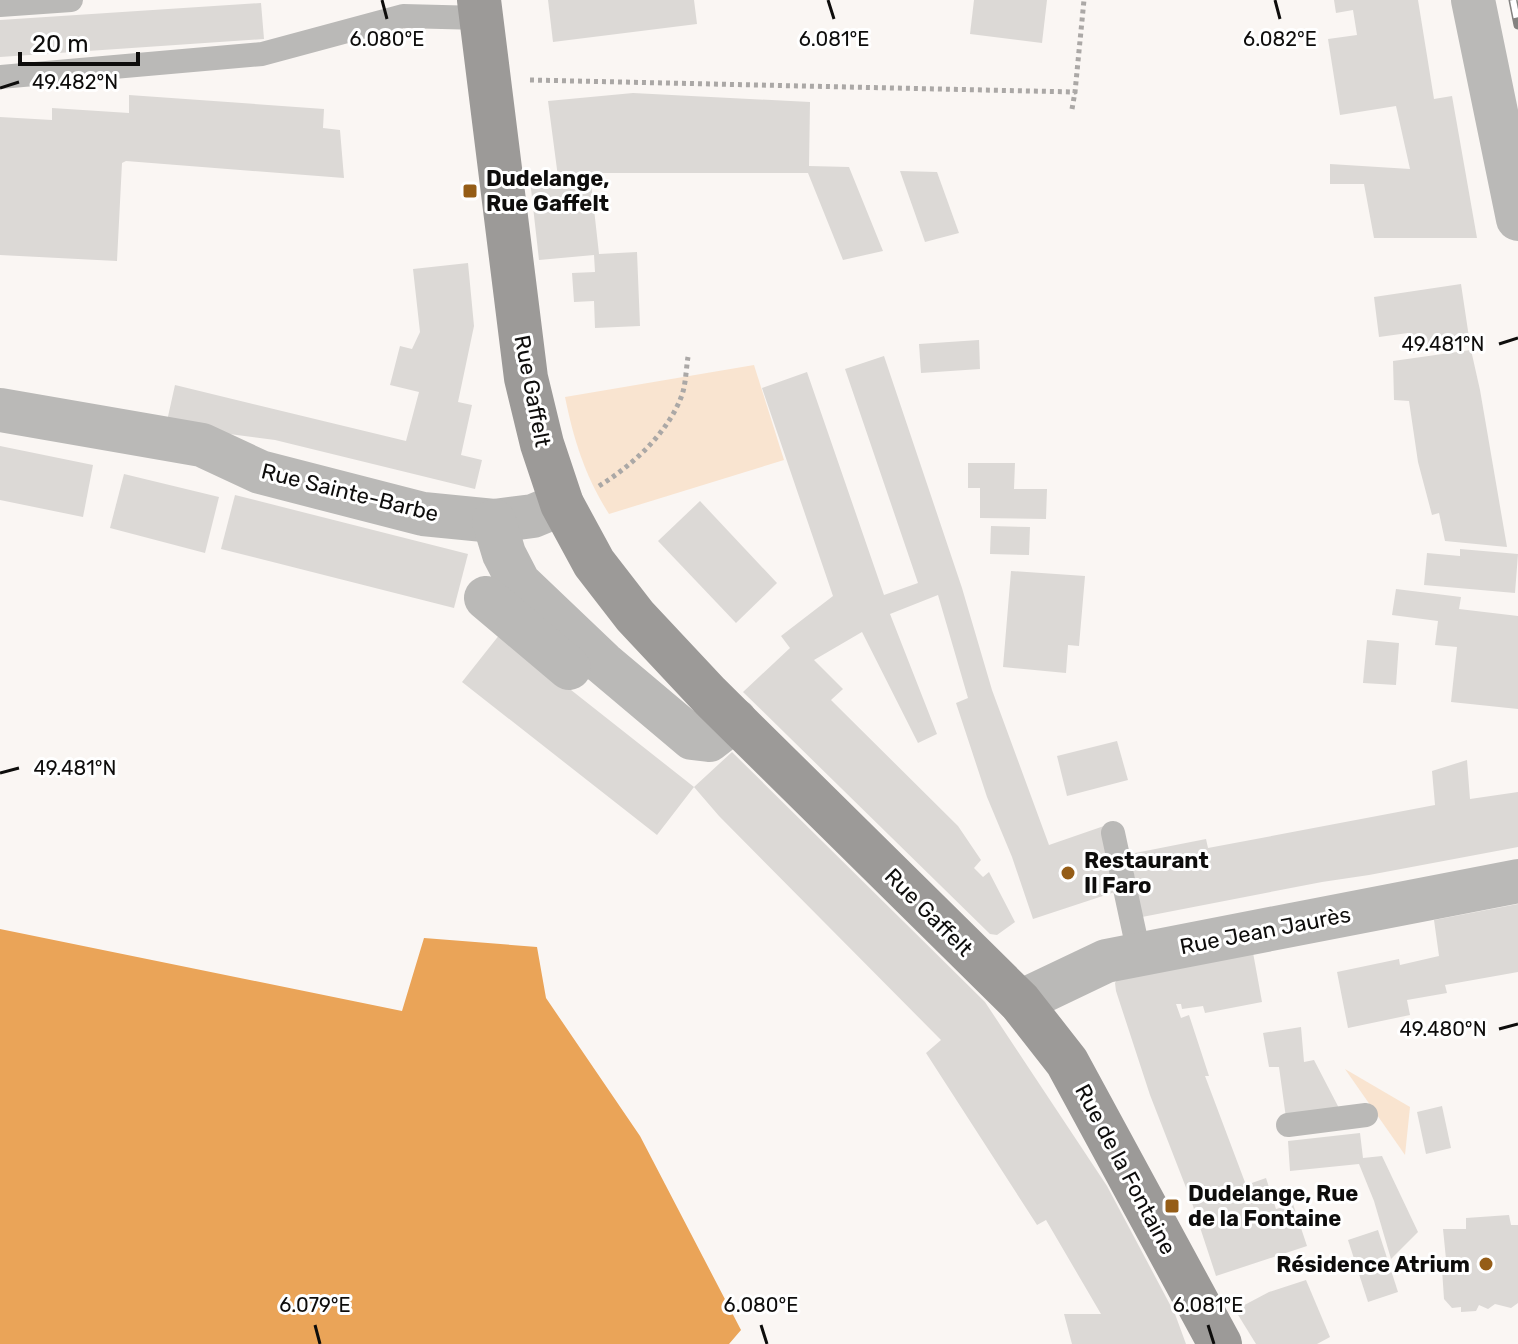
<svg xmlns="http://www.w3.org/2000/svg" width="1518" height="1344" font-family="Rubik,sans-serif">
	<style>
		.green { fill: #f9e4d0 }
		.forest { fill: #eaa458 }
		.building { fill: #dcd9d6 }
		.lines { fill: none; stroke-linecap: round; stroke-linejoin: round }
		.path { stroke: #aba8a6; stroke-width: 5; stroke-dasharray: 4 4; stroke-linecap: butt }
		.lane { stroke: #bab9b7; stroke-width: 24 }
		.street { stroke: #bab9b7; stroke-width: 44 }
		.secondary { stroke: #9c9a98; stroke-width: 44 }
		.rail-casing { stroke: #848280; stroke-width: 9 }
		.rail { stroke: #fff; stroke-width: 6; stroke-dasharray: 18; stroke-linecap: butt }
		.ticks { fill: none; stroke: #0e0d0c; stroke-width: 3 }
		.poi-dot { fill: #955d17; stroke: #fff; stroke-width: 3 }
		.labels { text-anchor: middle; stroke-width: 6; stroke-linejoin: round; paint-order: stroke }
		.poi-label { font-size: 22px; font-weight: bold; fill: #0e0d0c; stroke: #fff; text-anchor: start }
		.street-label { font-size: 22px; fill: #0e0d0c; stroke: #fff }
		.ticks-label { font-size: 20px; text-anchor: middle; fill: #0e0d0c; stroke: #fff; stroke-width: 6; stroke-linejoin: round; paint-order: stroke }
	</style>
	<rect width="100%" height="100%" fill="#faf6f3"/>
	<g class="green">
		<path d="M754 365 784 460 609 514C585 476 574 441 565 397Z"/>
		<polygon points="1345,1069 1410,1107 1405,1155"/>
	</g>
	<polygon class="forest" points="0,929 402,1011 424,938 537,947 546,998 640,1136 741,1330 729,1344 0,1344"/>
	<g class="building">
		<polygon points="548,0 694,0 697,24 553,42"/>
		<polygon points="974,0 1047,0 1042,43 970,34"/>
		<polygon points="1334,0 1418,0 1434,99 1452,96 1477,238 1374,238 1364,184 1330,184 1330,164 1410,169 1396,106 1340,115 1328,39 1357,35 1353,10 1336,13"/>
		<polygon points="261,3 264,39 0,57 0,20"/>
		<polygon points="633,93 810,102 809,166 849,167 883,251 843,260 808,173 590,173 599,254 637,252 640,326 595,328 594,301 574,302 572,273 595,272 594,255 539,260 530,180 558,177 548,101"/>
		<polygon points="129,95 324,109 323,128 340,130 344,178 126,161 122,163 117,261 0,255 0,117 52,120 52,108 129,113"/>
		<polygon points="900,171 937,172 959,233 925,242"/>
		<polygon points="468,263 474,326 458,402 472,405 461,455 482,460 475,489 275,440 214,432 167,421 175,385 406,441 419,392 390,385 400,346 412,349 420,332 413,269"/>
		<polygon points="1461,284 1470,344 1411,353 1408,333 1379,337 1374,297"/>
		<polygon points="979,340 980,369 921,373 919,344"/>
		<polygon points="1471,350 1480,390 1507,547 1445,541 1439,513 1432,515 1418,462 1409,401 1394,400 1393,361"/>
		<polygon points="884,356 962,588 992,690 1049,845 1104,826 1124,889 1033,919 1012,857 987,797 956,703 968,698 938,595 890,614 937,734 918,743 862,632 814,660 843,689 831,700 958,826 981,860 974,868 983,877 989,872 1015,922 997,935 990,934 743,692 790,648 781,636 833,596 762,388 807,372 884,595 918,583 845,369"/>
		<polygon points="0,446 93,465 83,517 0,500"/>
		<polygon points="968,463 1015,463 1014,489 1047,489 1046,519 980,518 980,488 968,488"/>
		<polygon points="124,474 219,497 205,553 110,528"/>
		<polygon points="235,495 468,554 454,608 221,549"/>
		<polygon points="700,501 777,583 736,623 658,541"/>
		<polygon points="991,526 1030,527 1029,555 990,554"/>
		<polygon points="1460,549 1518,554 1515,593 1424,585 1427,553 1460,556"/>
		<polygon points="1011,571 1085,576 1079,646 1068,645 1066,673 1003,667"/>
		<polygon points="1396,589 1461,597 1459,609 1518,616 1518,709 1451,702 1457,647 1435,645 1438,621 1392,615"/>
		<polygon points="500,634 694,787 732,752 985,1002 1107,1186 1175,1314 1186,1344 1072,1344 1064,1314 1101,1314 1046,1220 1037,1225 926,1053 941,1040 719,816 694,787 657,835 462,682"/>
		<polygon points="1367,640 1399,643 1396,685 1363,683"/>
		<polygon points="1117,741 1128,780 1067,796 1057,756"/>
		<polygon points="1467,760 1470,799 1518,792 1518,847 1369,875 1322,882 1142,917 1130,854 1206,839 1208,848 1435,805 1432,771"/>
		<polygon points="1518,904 1518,972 1445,985 1447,993 1407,1000 1410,1015 1348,1028 1337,972 1399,959 1400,965 1439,956 1434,920"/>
		<polygon points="1252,947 1262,1002 1205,1013 1203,1006 1182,1009 1181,1004 1176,1004 1181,1018 1189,1015 1209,1076 1205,1076 1246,1185 1266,1178 1276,1209 1293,1204 1307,1246 1216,1276 1192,1203 1150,1095 1116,991 1115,983 1119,976"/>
		<polygon points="1301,1027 1304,1062 1314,1060 1341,1112 1286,1118 1279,1067 1269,1067 1263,1033"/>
		<polygon points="1442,1106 1451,1148 1426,1154 1417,1112"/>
		<polygon points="1360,1133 1363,1158 1382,1156 1418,1232 1391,1259 1374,1201 1359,1164 1290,1171 1288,1141"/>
		<polygon points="1509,1215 1511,1225 1518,1225 1518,1303 1511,1308 1495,1304 1488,1309 1479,1305 1476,1311 1461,1312 1461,1307 1452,1308 1444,1299 1442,1269 1455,1268 1454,1260 1446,1259 1443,1229 1466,1229 1466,1218"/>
		<polygon points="1378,1230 1398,1292 1368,1302 1348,1240"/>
		<polygon points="1306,1280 1330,1337 1317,1344 1256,1344 1235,1310 1269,1292"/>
	</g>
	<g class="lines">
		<g class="path">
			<polyline points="530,80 1075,92 1084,0"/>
			<polyline points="1072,109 1075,92"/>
			<path d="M599 486C633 465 668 433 682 395 686 383 686 369 688 357"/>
		</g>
		<g class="lane">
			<polyline points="0,5 71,0"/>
			<polyline points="0,77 262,54 403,16 481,18"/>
			<polyline points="1113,833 1139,954"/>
			<polyline points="1288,1125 1366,1115"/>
		</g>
		<g class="street">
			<polyline points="1473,0 1518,219"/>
			<polyline points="0,410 202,445 260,472 423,514 494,521 533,516 562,504"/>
			<polyline points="494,521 504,554 519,583 603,663 692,738 709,740 735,720"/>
			<polyline points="486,598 569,668"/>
			<polyline points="1020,1002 1106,961 1518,881"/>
		</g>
		<polyline class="secondary" points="479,0 526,378 542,444 562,504 594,563 635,616 709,695 1020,1002 1067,1062 1220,1344"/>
		<g class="rail-casing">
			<polyline id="rail" points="1513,0 1518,25"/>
		</g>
		<use href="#rail" class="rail"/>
	</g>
	<path class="ticks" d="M382 0 387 19M828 0 834 19M1275 0 1280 19M0 88 19 82M1499 344 1518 338M0 773 19 768M1499 1029 1518 1024M315 1325 320 1344M761 1325 767 1344M1208 1325 1214 1344"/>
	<g class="poi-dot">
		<rect x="462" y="183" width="16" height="16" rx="4"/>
		<circle cx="1068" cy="873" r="8"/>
		<rect x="1164" y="1198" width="16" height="16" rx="4"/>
		<circle cx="1486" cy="1264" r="8"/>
	</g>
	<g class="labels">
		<g class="poi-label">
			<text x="486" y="186">Dudelange,<tspan x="486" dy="25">Rue Gaffelt</tspan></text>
			<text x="1084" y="868">Restaurant<tspan x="1084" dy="25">Il Faro</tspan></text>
			<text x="1188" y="1201">Dudelange, Rue<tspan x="1188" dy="25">de la Fontaine</tspan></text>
			<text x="1470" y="1272" text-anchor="end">Résidence Atrium</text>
		</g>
		<g class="street-label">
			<text transform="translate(533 391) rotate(79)" y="8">Rue Gaffelt</text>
			<text transform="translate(350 492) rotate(14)" y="8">Rue Sainte-Barbe</text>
			<text transform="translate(929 912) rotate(45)" y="8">Rue Gaffelt</text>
			<text transform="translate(1265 930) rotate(-11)" y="8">Rue Jean Jaurès</text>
			<text transform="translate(1126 1169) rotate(62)" y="8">Rue de la Fontaine</text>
		</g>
	</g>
	<g class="ticks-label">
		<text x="387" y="46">6.080°E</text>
		<text x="834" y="46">6.081°E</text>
		<text x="1280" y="46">6.082°E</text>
		<text x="75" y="89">49.482°N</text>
		<text x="1443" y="351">49.481°N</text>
		<text x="75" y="775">49.481°N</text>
		<text x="1443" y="1036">49.480°N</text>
		<text x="315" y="1312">6.079°E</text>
		<text x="761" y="1312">6.080°E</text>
		<text x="1208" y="1312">6.081°E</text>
	</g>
	<path d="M20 52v12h118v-12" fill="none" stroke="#0e0d0c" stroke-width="4"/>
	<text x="32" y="52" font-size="24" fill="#0e0d0c" stroke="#ffffff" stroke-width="6" paint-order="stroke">20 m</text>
</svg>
